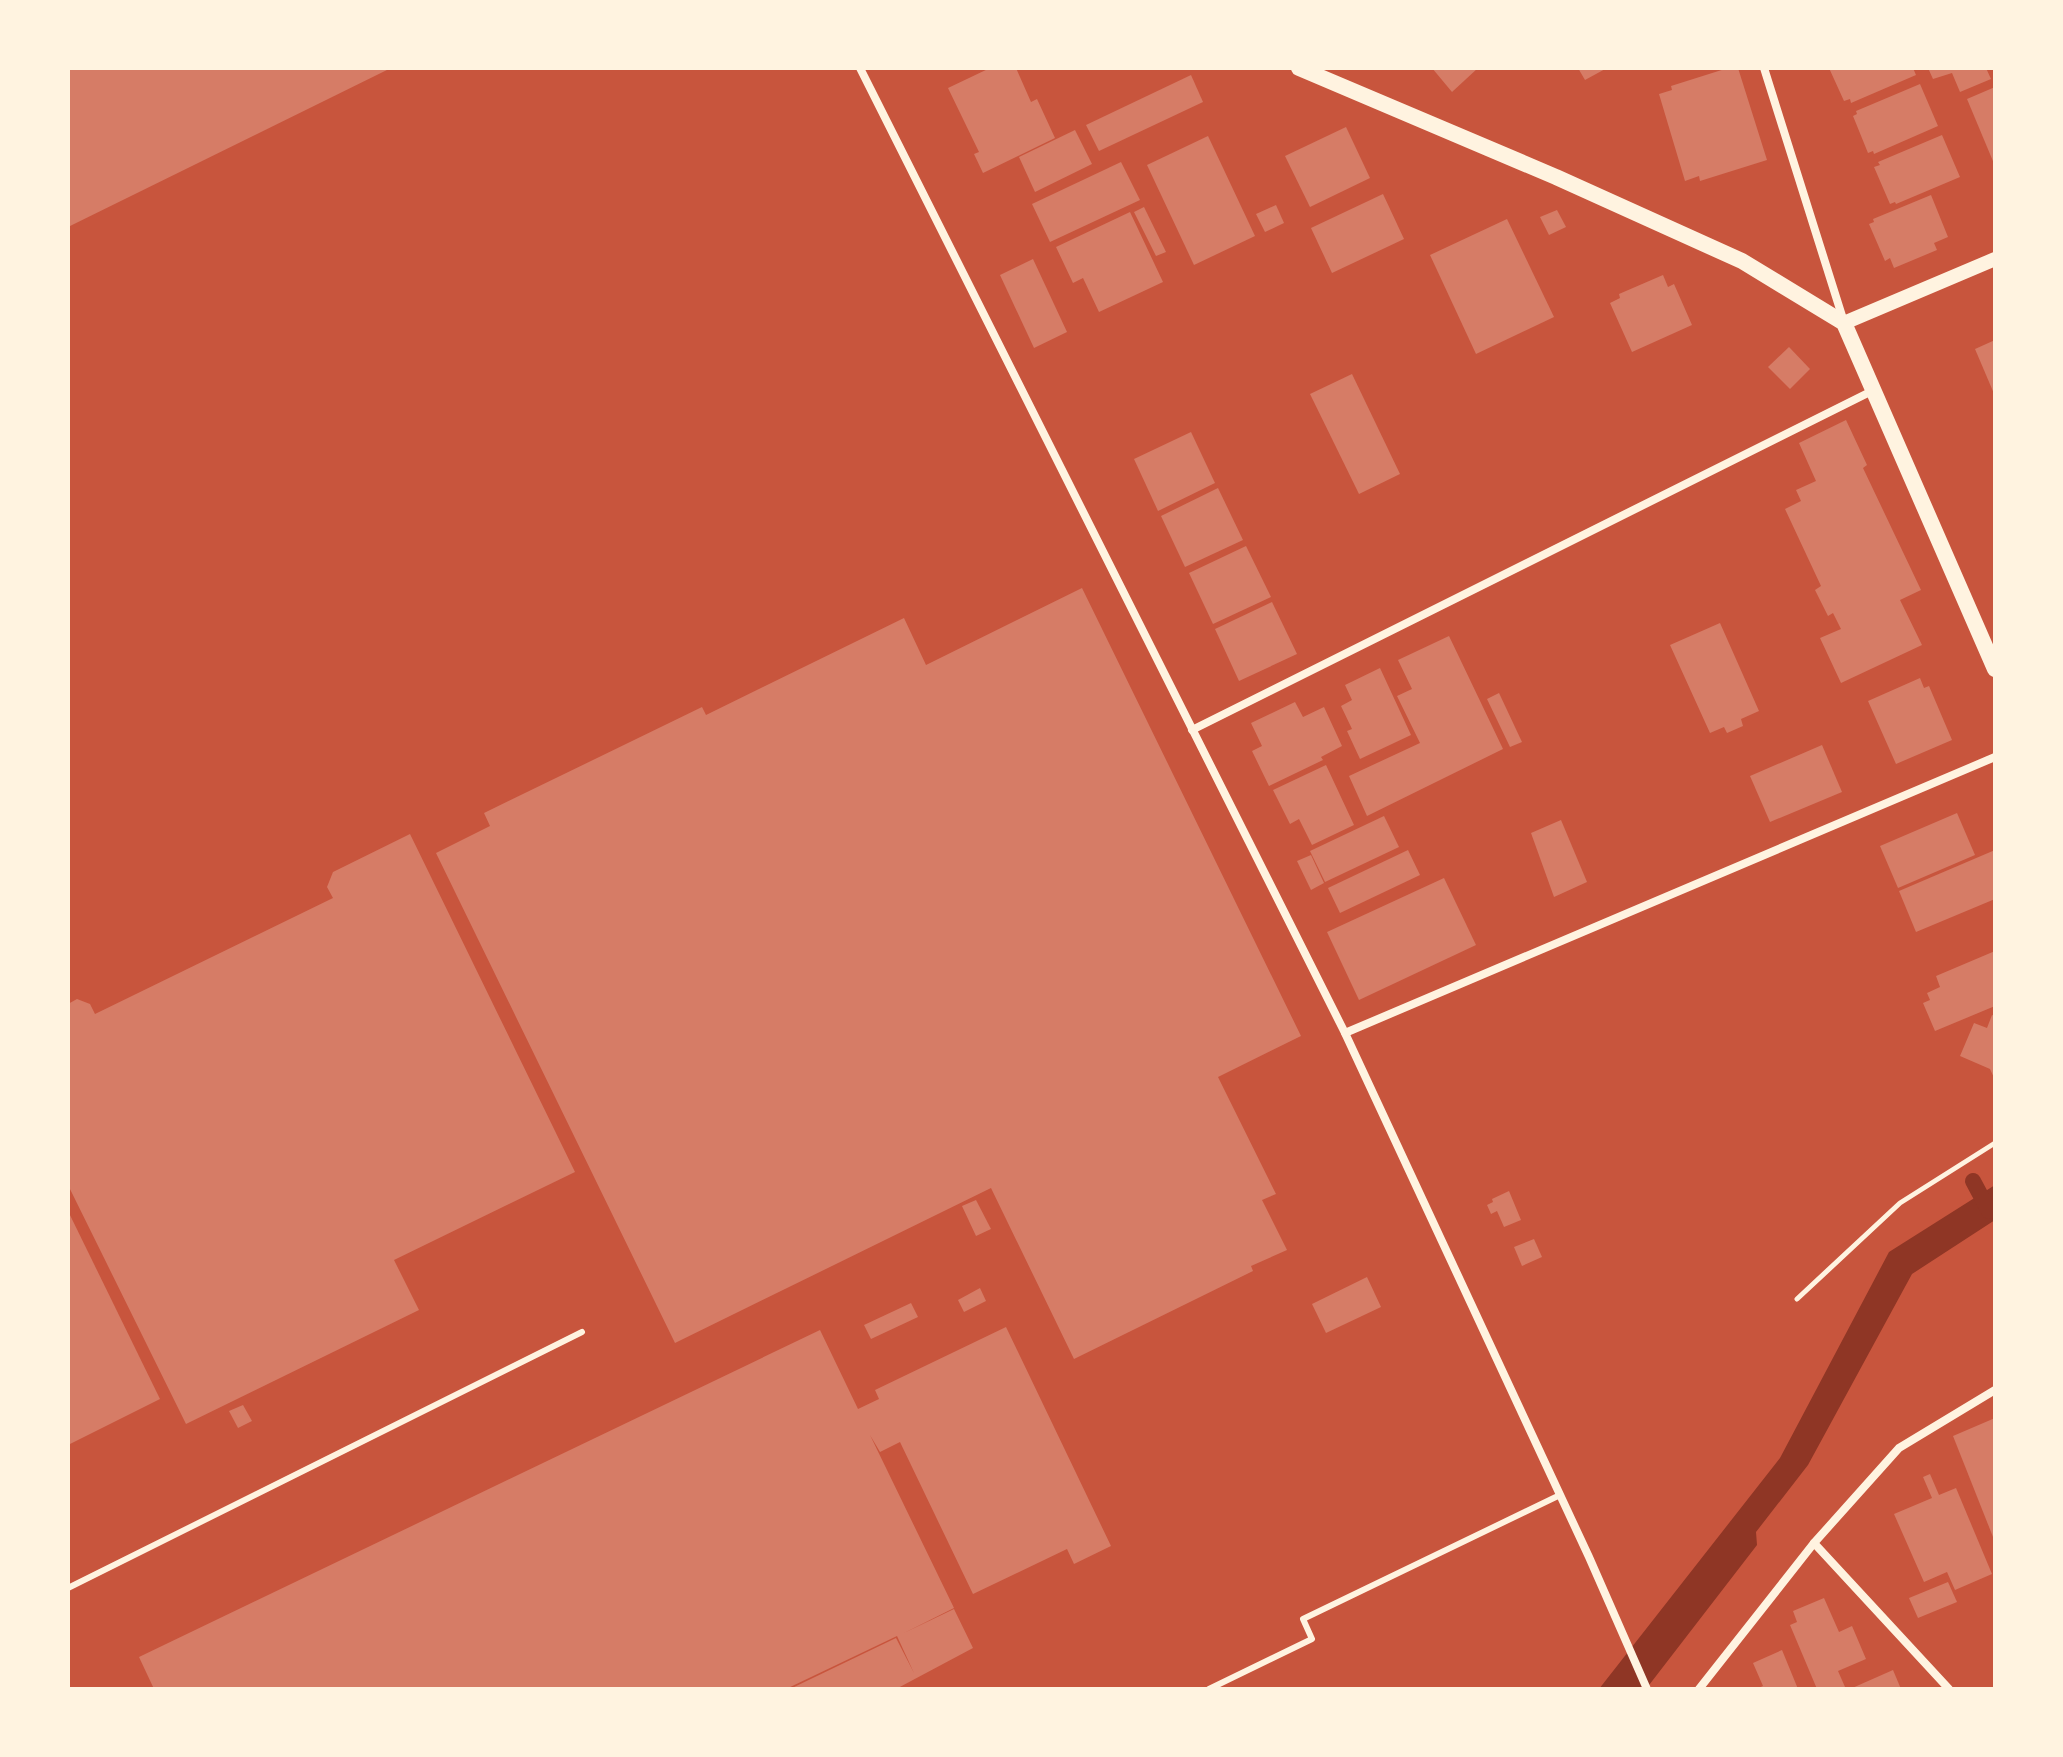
<svg xmlns="http://www.w3.org/2000/svg" width="2063" height="1757" font-family="'Open Sans',sans-serif">
	<style>
		.water { fill: #8f3625 }
		.lines { fill: none; stroke-linecap: round; stroke-linejoin: round }
		.stream { stroke: #8f3625; stroke-width: 16 }
		.building { fill: #d67c66 }
		.path { stroke: #fff3e0; stroke-width: 5 }
		.service { stroke: #fff3e0; stroke-width: 6 }
		.minor { stroke: #fff3e0; stroke-width: 8 }
		.tertiary { stroke: #fff3e0; stroke-width: 14 }
		.secondary { stroke: #fff3e0; stroke-width: 16 }
	</style>
	<rect width="100%" height="100%" fill="#c8553d"/>
	<polygon class="water" points="1995,1185 1995,1220 1912,1274 1808,1465 1756,1532 1757,1545 1646,1689 1599,1689 1780,1458 1889,1252"/>
	<g class="lines">
		<polyline class="stream" points="1973,1181 1989,1211"/>
	</g>
	<g class="building">
		<polygon points="68,68 391,68 68,227"/>
		<polygon points="990,68 1016,68 1031,102 1037,99 1055,138 983,173 974,154 979,152 948,88"/>
		<polygon points="1432,68 1478,68 1452,92"/>
		<polygon points="1578,68 1607,68 1585,80"/>
		<polygon points="1728,68 1738,68 1767,160 1700,181 1699,176 1685,181 1659,94 1672,90 1671,86"/>
		<polygon points="1829,68 1913,68 1916,75 1851,103 1850,99 1844,101"/>
		<polygon points="1928,68 1986,68 1991,79 1960,92 1952,73 1933,79"/>
		<polygon points="1191,75 1203,102 1099,151 1086,125"/>
		<polygon points="1920,84 1938,126 1874,154 1873,151 1868,153 1853,116 1857,114 1856,111"/>
		<polygon points="1995,87 1995,166 1967,99"/>
		<polygon points="1346,127 1370,178 1310,207 1285,156"/>
		<polygon points="1075,130 1092,164 1035,192 1019,157"/>
		<polygon points="1942,135 1960,177 1896,204 1895,202 1890,204 1874,167 1880,165 1878,162"/>
		<polygon points="1208,136 1255,236 1194,265 1147,165"/>
		<polygon points="1121,162 1140,200 1050,242 1032,204"/>
		<polygon points="1383,194 1404,239 1332,273 1311,228"/>
		<polygon points="1931,195 1948,237 1934,243 1937,250 1894,268 1890,258 1885,261 1869,224 1874,222 1873,219"/>
		<polygon points="1276,205 1284,223 1265,232 1256,214"/>
		<polygon points="1144,207 1166,252 1156,256 1134,212"/>
		<polygon points="1557,210 1566,227 1549,235 1540,217"/>
		<polygon points="1130,212 1163,282 1099,312 1083,278 1073,283 1056,247"/>
		<polygon points="1507,219 1554,317 1476,354 1430,255"/>
		<polygon points="1033,259 1067,332 1034,348 1000,275"/>
		<polygon points="1663,275 1668,287 1674,284 1692,325 1632,352 1610,303 1620,298 1619,294"/>
		<polygon points="1995,340 1995,396 1975,349"/>
		<polygon points="1789,347 1810,369 1790,389 1768,367"/>
		<polygon points="1352,374 1400,474 1359,494 1310,394"/>
		<polygon points="1846,420 1867,465 1863,468 1921,590 1900,600 1922,645 1841,683 1820,638 1841,629 1833,613 1828,616 1815,590 1821,586 1785,509 1801,501 1796,490 1816,481 1799,443"/>
		<polygon points="1191,432 1215,483 1158,511 1134,459"/>
		<polygon points="1218,488 1243,540 1185,567 1161,516"/>
		<polygon points="1246,546 1271,597 1213,624 1189,573"/>
		<polygon points="1082,588 1301,1036 1218,1077 1276,1194 1262,1200 1287,1250 1251,1266 1253,1271 1074,1359 991,1188 675,1343 436,853 490,826 484,813 702,707 706,715 904,618 926,665"/>
		<polygon points="1272,602 1297,654 1239,681 1215,629"/>
		<polygon points="1720,623 1759,711 1741,719 1743,726 1727,733 1724,727 1710,733 1670,645"/>
		<polygon points="1449,636 1503,749 1367,816 1349,776 1420,743 1397,696 1412,689 1398,660"/>
		<polygon points="1380,668 1411,735 1360,759 1347,731 1352,729 1341,706 1352,700 1345,685"/>
		<polygon points="1920,678 1924,688 1929,686 1952,740 1896,764 1868,701"/>
		<polygon points="1499,693 1522,742 1510,747 1487,699"/>
		<polygon points="1295,702 1303,717 1324,707 1342,746 1321,757 1323,760 1269,786 1252,751 1262,746 1251,723"/>
		<polygon points="1822,745 1842,792 1770,822 1750,776"/>
		<polygon points="1326,765 1354,825 1312,845 1299,819 1290,824 1273,790"/>
		<polygon points="1957,813 1975,855 1898,888 1880,846"/>
		<polygon points="1384,816 1399,847 1325,882 1310,851"/>
		<polygon points="1561,820 1587,882 1554,897 1531,833"/>
		<polygon points="410,834 575,1172 394,1260 419,1310 186,1424 68,1185 68,1004 77,999 90,1004 95,1014 333,898 327,887 333,872"/>
		<polygon points="1408,850 1420,875 1340,913 1328,888"/>
		<polygon points="1995,850 1995,899 1916,932 1899,891"/>
		<polygon points="1311,855 1324,883 1311,890 1297,861"/>
		<polygon points="1444,878 1476,945 1359,1000 1327,932"/>
		<polygon points="1995,951 1995,1006 1935,1031 1923,1003 1930,1000 1927,993 1940,987 1936,976"/>
		<polygon points="1992,1015 1995,1016 1995,1080 1990,1069 1960,1056 1974,1023 1987,1028"/>
		<polygon points="1509,1191 1521,1220 1504,1227 1497,1211 1491,1214 1487,1205 1493,1202 1492,1199"/>
		<polygon points="976,1200 991,1229 976,1236 962,1206"/>
		<polygon points="68,1211 160,1399 68,1445"/>
		<polygon points="1534,1239 1542,1257 1522,1266 1514,1247"/>
		<polygon points="1367,1277 1381,1307 1326,1333 1312,1304"/>
		<polygon points="980,1288 986,1301 964,1312 958,1300"/>
		<polygon points="911,1303 918,1317 871,1339 864,1325"/>
		<polygon points="1006,1327 1111,1546 1074,1564 1067,1549 973,1594 900,1442 880,1452 870,1435 954,1608 904,1633 954,1609 973,1648 896,1689 790,1689 896,1638 914,1673 897,1636 786,1689 154,1689 139,1657 820,1330 858,1409 879,1399 875,1390"/>
		<polygon points="243,1405 252,1421 238,1428 229,1411"/>
		<polygon points="1995,1418 1995,1542 1953,1436"/>
		<polygon points="1930,1474 1939,1495 1956,1488 1992,1574 1955,1590 1947,1572 1924,1582 1894,1514 1932,1498 1923,1477"/>
		<polygon points="1948,1582 1957,1602 1918,1618 1909,1598"/>
		<polygon points="1824,1598 1839,1632 1852,1626 1866,1659 1838,1671 1845,1687 1839,1689 1817,1689 1790,1625 1797,1622 1793,1611"/>
		<polygon points="1782,1650 1798,1689 1756,1689 1763,1686 1753,1663"/>
		<polygon points="1893,1670 1901,1689 1850,1689"/>
	</g>
	<g class="lines">
		<polyline class="path" points="1797,1299 1900,1203 1995,1143"/>
		<g class="service">
			<polyline points="68,1588 582,1332"/>
			<polyline points="1209,1689 1312,1639 1303,1619 1560,1495"/>
		</g>
		<g class="minor">
			<polyline points="860,68 1345,1033 1589,1557 1647,1689"/>
			<polyline points="1764,68 1843,319"/>
			<polyline points="1192,730 1874,390"/>
			<polyline points="1345,1033 1995,757"/>
			<polyline points="1699,1689 1814,1543"/>
			<polyline points="1949,1689 1814,1543 1899,1448 1995,1390"/>
		</g>
		<polyline class="tertiary" points="1844,323 1995,259"/>
		<polyline class="secondary" points="1299,68 1556,177 1742,261 1844,323 1995,669"/>
	</g>
	<rect width="2063" height="1757" fill="none" stroke="#fff3e0" stroke-width="140"/>
</svg>
